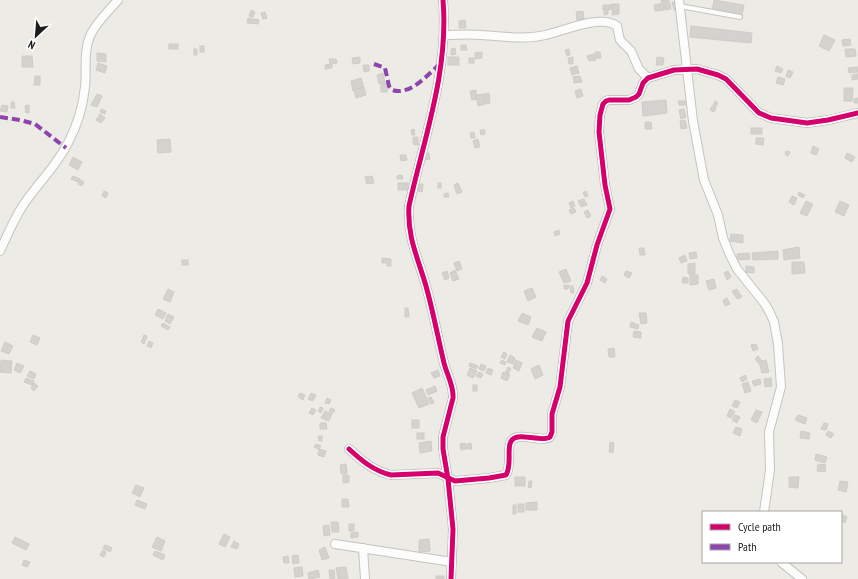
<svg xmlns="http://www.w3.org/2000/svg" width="858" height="579" font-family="'PT Sans Narrow',sans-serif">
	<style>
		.building { fill: #d4d2ce; stroke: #cfccc6 }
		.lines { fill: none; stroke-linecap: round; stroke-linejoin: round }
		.lane-casing { stroke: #c4c4c1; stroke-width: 6 }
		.street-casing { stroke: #c4c4c1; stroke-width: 10 }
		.lane { stroke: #fcfcfb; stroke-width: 4 }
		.street { stroke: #fcfcfb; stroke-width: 8 }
		.quiet { stroke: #8e44ad; stroke-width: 4; stroke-dasharray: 8 4; stroke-linecap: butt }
		.cycleway-casing { stroke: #fff; stroke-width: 8 }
		.cycleway { stroke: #d6006c; stroke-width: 5 }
	</style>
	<rect width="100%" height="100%" fill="#ecebe5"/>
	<g class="building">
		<polygon points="661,0 669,0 669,2 662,3"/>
		<polygon points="714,0 744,5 742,16 712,11"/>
		<polygon points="672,2 679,2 680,10 674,10"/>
		<polygon points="663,3 664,10 655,11 654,5"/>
		<polygon points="670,3 671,9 665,10 664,4"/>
		<polygon points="611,4 619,4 619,11 612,11"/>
		<polygon points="603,5 611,5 610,10 603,10"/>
		<polygon points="251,10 255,12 253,17 249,16"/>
		<polygon points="608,10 608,14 604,15 604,11"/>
		<polygon points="583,11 584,19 577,20 576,12"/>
		<polygon points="619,11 619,14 612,15 612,12"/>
		<polygon points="265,12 267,18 263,19 261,13"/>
		<polygon points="248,18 259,20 258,24 247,23"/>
		<polygon points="465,20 466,28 459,28 459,21"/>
		<polygon points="691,26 752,33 751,43 690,37"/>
		<polygon points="824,35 835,40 829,51 819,46"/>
		<polygon points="850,39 851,45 843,46 842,40"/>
		<rect x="169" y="44" width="9" height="5"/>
		<polygon points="461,45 466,45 467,50 461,50"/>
		<rect x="200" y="46" width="4" height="6"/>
		<polygon points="455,48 456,54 451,55 451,49"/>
		<rect x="194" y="49" width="3" height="6"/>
		<polygon points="569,49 570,55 567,56 565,50"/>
		<polygon points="845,49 855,49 856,56 846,57"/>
		<polygon points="482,52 482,58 475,59 475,53"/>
		<polygon points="595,52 600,52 601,58 596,58"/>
		<polygon points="97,53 106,54 106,62 97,61"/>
		<polygon points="594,54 596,60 589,61 587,56"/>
		<polygon points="22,56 32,56 33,67 22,67"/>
		<polygon points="360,57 360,63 353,64 352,58"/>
		<rect x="448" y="57" width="11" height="8"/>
		<polygon points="573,57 573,64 569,64 568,58"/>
		<polygon points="657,57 664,58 663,65 656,65"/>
		<rect x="469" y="58" width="5" height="5"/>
		<polygon points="329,59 336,59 337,63 330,64"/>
		<polygon points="98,63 107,66 105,73 96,70"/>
		<polygon points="332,64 332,68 325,69 325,65"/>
		<polygon points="363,65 369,65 369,71 364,72"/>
		<polygon points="577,66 579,73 572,75 570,68"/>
		<polygon points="777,66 783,69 781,73 775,71"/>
		<polygon points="858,67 858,72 849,73 848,68"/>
		<polygon points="788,70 793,72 790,78 786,76"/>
		<polygon points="383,73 385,83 379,84 377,75"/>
		<polygon points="858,74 858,79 852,80 852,75"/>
		<polygon points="35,76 40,76 40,85 34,85"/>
		<polygon points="580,76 582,82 574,83 573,77"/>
		<polygon points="778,77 785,79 783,85 776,83"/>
		<polygon points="361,78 364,88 353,91 351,81"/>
		<rect x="381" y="83" width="6" height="9"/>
		<polygon points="364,87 366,95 356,98 354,90"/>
		<polygon points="844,88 853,88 852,101 844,101"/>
		<polygon points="581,89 583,96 577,98 575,91"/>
		<polygon points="476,90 476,99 472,100 470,91"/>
		<polygon points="489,93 490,103 486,104 484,94"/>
		<polygon points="97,94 102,96 97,107 91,105"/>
		<polygon points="483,94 485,104 478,106 476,95"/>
		<polygon points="858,98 858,103 854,103 854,99"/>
		<polygon points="666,100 667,113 643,116 642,102"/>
		<polygon points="678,101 686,101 686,105 679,105"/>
		<polygon points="715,101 718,103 716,107 713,105"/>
		<polygon points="11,102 14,102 15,108 11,108"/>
		<polygon points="2,105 8,106 7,112 0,111"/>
		<polygon points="29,105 29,113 26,113 25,106"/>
		<polygon points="712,106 716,108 714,112 710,110"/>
		<polygon points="101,109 106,111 105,114 100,112"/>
		<polygon points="684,109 686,117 681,119 679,110"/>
		<polygon points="100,114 105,118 101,123 96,120"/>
		<polygon points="685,120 687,128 681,129 680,121"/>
		<polygon points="645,122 651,122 652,129 645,129"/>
		<rect x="751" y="128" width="11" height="6"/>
		<polygon points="414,129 415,135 412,135 411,130"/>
		<polygon points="480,130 485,130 485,134 481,135"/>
		<polygon points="474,132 475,138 471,138 470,133"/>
		<polygon points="413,137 418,137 418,145 413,144"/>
		<polygon points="756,138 764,138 763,145 756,144"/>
		<polygon points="170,139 171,152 158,153 157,140"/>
		<polygon points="478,139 480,147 475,148 473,141"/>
		<polygon points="813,146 819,149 816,155 811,153"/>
		<polygon points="786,151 790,152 788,156 785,154"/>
		<polygon points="424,153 429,153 430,159 424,160"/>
		<polygon points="847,153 855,157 852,162 845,158"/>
		<polygon points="400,155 406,155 407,160 401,161"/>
		<polygon points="73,157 82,162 78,170 69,165"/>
		<polygon points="402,175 403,179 397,179 397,176"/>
		<polygon points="73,176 80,179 78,182 71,179"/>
		<polygon points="372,176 374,183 367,184 365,177"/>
		<polygon points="80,180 84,182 82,186 78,184"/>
		<rect x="398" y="183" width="10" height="7"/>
		<rect x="438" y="183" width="3" height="5"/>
		<polygon points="458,183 462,192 457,194 454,185"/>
		<polygon points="419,184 423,184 422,192 418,191"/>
		<polygon points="104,191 108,193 106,198 102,196"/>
		<polygon points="586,191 588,196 585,197 583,193"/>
		<polygon points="799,192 805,195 803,198 798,195"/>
		<polygon points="448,193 449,197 444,197 444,194"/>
		<polygon points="792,196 797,198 794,205 789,202"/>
		<polygon points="584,199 587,205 581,207 578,201"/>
		<polygon points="573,201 575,206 571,208 569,203"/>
		<polygon points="806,201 813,204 807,216 800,213"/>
		<polygon points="840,201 849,205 844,216 835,212"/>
		<polygon points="574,208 576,212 571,214 569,210"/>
		<polygon points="588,210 591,216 587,218 584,212"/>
		<polygon points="559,230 560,234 555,236 554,232"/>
		<polygon points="731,234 743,235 743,243 730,241"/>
		<polygon points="799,247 800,258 784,260 783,250"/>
		<polygon points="639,248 644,248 645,255 640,255"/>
		<polygon points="778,251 778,259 753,260 752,253"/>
		<polygon points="696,252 697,258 690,259 689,253"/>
		<polygon points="749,253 750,259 738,260 737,254"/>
		<polygon points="685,255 687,261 681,263 679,258"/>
		<polygon points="382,258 391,259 391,266 387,266 387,263 382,263"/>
		<rect x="182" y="260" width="6" height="5"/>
		<polygon points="459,261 462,269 457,271 454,263"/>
		<polygon points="792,262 804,262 805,273 792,274"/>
		<polygon points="695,263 695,274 688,274 688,264"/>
		<polygon points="746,266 754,267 754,273 746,272"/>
		<polygon points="566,269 571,281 564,283 559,272"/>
		<polygon points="455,270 459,279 453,281 450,273"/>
		<polygon points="447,271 449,278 445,280 442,273"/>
		<polygon points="626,271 632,273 629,278 624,275"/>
		<polygon points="728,271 731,277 727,280 724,273"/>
		<polygon points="690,275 698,275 698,284 690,285"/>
		<polygon points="602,276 607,279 605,283 600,280"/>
		<polygon points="683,277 688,278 688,283 682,283"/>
		<polygon points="714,279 716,288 709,290 706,281"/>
		<polygon points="564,285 569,285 568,289 564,289"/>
		<polygon points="570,286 573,286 574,293 571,293"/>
		<polygon points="532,288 536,297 528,301 524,291"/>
		<polygon points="168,289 174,292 170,302 163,299"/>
		<polygon points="737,289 742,297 737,299 732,291"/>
		<polygon points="727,298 730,304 725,306 723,300"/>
		<polygon points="405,308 408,308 409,317 405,317"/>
		<polygon points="158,309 166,313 163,319 155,315"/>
		<polygon points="522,313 531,317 528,325 518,321"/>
		<polygon points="639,313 646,313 647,323 641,324"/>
		<polygon points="168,314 174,317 170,324 165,321"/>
		<polygon points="631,322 639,325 638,329 630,327"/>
		<polygon points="163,323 170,327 168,330 161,326"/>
		<polygon points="537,328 546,332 542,341 532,337"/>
		<polygon points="634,331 641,332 641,338 633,337"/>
		<polygon points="33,335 40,338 37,345 30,342"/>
		<polygon points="144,335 147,336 144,344 141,342"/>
		<polygon points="149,341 153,343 151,348 147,346"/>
		<polygon points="5,342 13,346 9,354 1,351"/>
		<polygon points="756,344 758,349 753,351 751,345"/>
		<polygon points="614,348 615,357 609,357 608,349"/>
		<polygon points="504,352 507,354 505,359 501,357"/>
		<polygon points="510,355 515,358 513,364 507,362"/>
		<polygon points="758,356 762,361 758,363 755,359"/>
		<polygon points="1,360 12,361 11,373 0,372"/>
		<polygon points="502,360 506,362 505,365 500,363"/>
		<polygon points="516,360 522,363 519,371 513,368"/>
		<polygon points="766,360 769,372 762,373 759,362"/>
		<polygon points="17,363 24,366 20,373 14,370"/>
		<polygon points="470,363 478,366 476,369 469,366"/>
		<polygon points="481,364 486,366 484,371 479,369"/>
		<polygon points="539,365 543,375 535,379 531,369"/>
		<polygon points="508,367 511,369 508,374 505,373"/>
		<polygon points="470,368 477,371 473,378 467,375"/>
		<polygon points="488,368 493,370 491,375 486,373"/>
		<polygon points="438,370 440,376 434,378 431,373"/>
		<polygon points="30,371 36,374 34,379 27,376"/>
		<polygon points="479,372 483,374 481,378 476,376"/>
		<polygon points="503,372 510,375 507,381 501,378"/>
		<polygon points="745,375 747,379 742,382 740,378"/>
		<polygon points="26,378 34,381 32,385 24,382"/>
		<polygon points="771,378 772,386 765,387 764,379"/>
		<polygon points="760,379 761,384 754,386 752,381"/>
		<polygon points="748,382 751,391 745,393 742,384"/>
		<polygon points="34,383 38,386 34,391 31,388"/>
		<rect x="473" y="385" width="4" height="6"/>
		<polygon points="435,386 437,391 428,395 426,390"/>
		<polygon points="422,388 429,404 419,408 412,393"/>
		<polygon points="300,393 305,395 303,400 298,397"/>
		<polygon points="311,393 316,395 313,401 308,399"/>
		<polygon points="431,397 434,403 431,404 428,398"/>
		<polygon points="327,398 331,400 329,404 325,403"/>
		<polygon points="735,400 740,402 737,408 732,406"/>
		<polygon points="320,407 323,408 321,413 318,411"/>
		<polygon points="312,408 316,410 313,415 309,413"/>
		<polygon points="331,408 335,410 333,413 329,411"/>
		<polygon points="730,409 735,412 731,418 727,416"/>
		<polygon points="756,410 762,412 757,423 751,420"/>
		<polygon points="325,411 332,414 329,421 321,418"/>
		<polygon points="735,415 740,417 737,423 732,420"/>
		<polygon points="798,415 807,418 805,424 795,420"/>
		<rect x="412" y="420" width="7" height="8"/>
		<polygon points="320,423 326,423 327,429 320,429"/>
		<polygon points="824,423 828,424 826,430 821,429"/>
		<polygon points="736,427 742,429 740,436 733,433"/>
		<polygon points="801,431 810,433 809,439 800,438"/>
		<polygon points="828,431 834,434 831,438 826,435"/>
		<rect x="417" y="433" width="7" height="6"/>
		<polygon points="318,436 322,436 322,441 319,441"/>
		<polygon points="431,441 432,451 420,453 419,443"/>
		<polygon points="610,442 614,443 613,453 609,452"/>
		<polygon points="465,443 467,449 461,450 460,444"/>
		<polygon points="471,443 472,449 468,449 467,444"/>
		<polygon points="316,444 321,446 319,449 314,447"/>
		<polygon points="319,449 326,451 324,457 318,455"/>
		<polygon points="816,454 827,457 825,463 815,460"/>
		<polygon points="346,464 347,473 341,474 340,465"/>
		<polygon points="818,464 826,465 825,472 817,471"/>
		<polygon points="343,475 349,475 349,482 343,483"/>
		<rect x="515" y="477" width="10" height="9"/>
		<polygon points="789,477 799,477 798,488 789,487"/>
		<polygon points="529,481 532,481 531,488 528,487"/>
		<polygon points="840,481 848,482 846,492 838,490"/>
		<polygon points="136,485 144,488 140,497 132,493"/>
		<polygon points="342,499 348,499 349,507 342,507"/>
		<polygon points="137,500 147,504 145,509 135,505"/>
		<polygon points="537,502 537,510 526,510 526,503"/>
		<rect x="518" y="504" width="6" height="8"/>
		<rect x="513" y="505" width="3" height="9"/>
		<polygon points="841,514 847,517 845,523 841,521"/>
		<polygon points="331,522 338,522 339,532 332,532"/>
		<rect x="349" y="524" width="5" height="7"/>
		<polygon points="329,525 330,535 324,536 323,526"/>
		<polygon points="358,532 358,537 351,538 351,533"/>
		<polygon points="224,534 230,537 225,547 219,544"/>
		<polygon points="15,537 29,544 26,550 12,543"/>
		<polygon points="157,537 165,541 161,551 152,547"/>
		<polygon points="429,539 430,551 419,552 419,540"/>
		<polygon points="234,541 239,544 237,549 231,547"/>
		<polygon points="105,545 112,548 110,552 103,548"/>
		<polygon points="325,547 329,558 322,560 319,550"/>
		<polygon points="103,550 106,552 104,557 100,555"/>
		<polygon points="155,551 165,555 163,560 153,555"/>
		<polygon points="298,555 299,563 293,564 292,556"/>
		<polygon points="288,556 289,563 284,563 283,557"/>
		<polygon points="24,560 30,562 27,567 22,565"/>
		<polygon points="302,567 303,576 295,577 294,568"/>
		<polygon points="346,567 348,579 338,579 336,568"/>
		<polygon points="318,570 320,577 309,579 308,573"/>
		<polygon points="329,570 334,570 335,578 330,579"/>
		<rect x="436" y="576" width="8" height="3"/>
	</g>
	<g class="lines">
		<g class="lane-casing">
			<polyline id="lane" points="680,6 740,17"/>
		</g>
		<g class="street-casing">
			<g id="street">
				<path d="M443 0C449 71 424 138 409 206 407 237 418 258 426 286 433 311 438 338 444 363 447 375 454 386 453 398L443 437V449L448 479 453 529 451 579"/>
				<polyline points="679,0 693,121 704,180 718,215 723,238 729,253 737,269 765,304 770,313 774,322 778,344 781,387 769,432 770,470 764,512"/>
				<path d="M444 35C456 35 469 34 481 35 503 36 524 40 545 35 564 31 600 14 617 26L620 40 631 51 639 69 648 78"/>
				<path d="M0 251C7 236 13 221 22 207 36 185 56 167 68 143 77 126 83 106 85 87 87 70 83 53 90 36 96 22 108 12 118 0"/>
				<path d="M349 449C362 461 374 471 391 475L438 473 455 481 489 478 506 475C515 460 499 434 525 437 532 437 544 441 550 437L552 432V414L560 387 568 321 587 283 597 245 610 209 605 185 599 132 600 115 603 104 606 101 609 100H629L636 97 639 94 643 83 648 78 674 70 697 69 718 75 726 79 759 113 771 118 807 123 828 120 858 113"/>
				<polyline points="335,544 452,562"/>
				<polyline points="363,548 365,579"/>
				<polyline points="781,562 802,579"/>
			</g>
		</g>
		<use href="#lane" class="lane"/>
		<use href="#street" class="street"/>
		<g class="quiet">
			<path d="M374 64 385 68 389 86 392 90C411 96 428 74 441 63"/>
			<polyline points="0,117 20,120 35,124 66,148"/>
		</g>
		<g class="cycleway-casing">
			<g id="cycleway">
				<path d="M443 0C449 71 424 138 409 206 407 237 418 258 426 286 433 311 438 338 444 363 447 375 454 386 453 398L443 437V449L448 479 453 529 451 579"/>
				<path d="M349 449C362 461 374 471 391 475L438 473 455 481 489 478 506 475C515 460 499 434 525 437 532 437 544 441 550 437L552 432V414L560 387 568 321 587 283 597 245 610 209 605 185 599 132 600 115 603 104 606 101 609 100H629L636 97 639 94 643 83 648 78 674 70 697 69 718 75 726 79 759 113 771 118 807 123 828 120 858 113"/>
			</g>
		</g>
		<use href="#cycleway" class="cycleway"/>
	</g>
	<rect x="702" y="511" width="140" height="52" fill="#ffffff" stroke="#a5a5a5"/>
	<rect x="710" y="524" width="20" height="6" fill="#d6006c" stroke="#a5a5a5"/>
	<text x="738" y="531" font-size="12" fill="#1d1d1d">Cycle path</text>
	<rect x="710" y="544" width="20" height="6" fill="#8e44ad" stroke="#a5a5a5"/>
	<text x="738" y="551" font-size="12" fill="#1d1d1d">Path</text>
	<g transform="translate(36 36) rotate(206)" stroke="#ffffff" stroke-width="3" paint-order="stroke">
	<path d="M0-3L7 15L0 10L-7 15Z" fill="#1d1d1d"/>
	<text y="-6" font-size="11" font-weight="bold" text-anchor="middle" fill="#1d1d1d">N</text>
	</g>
</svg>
